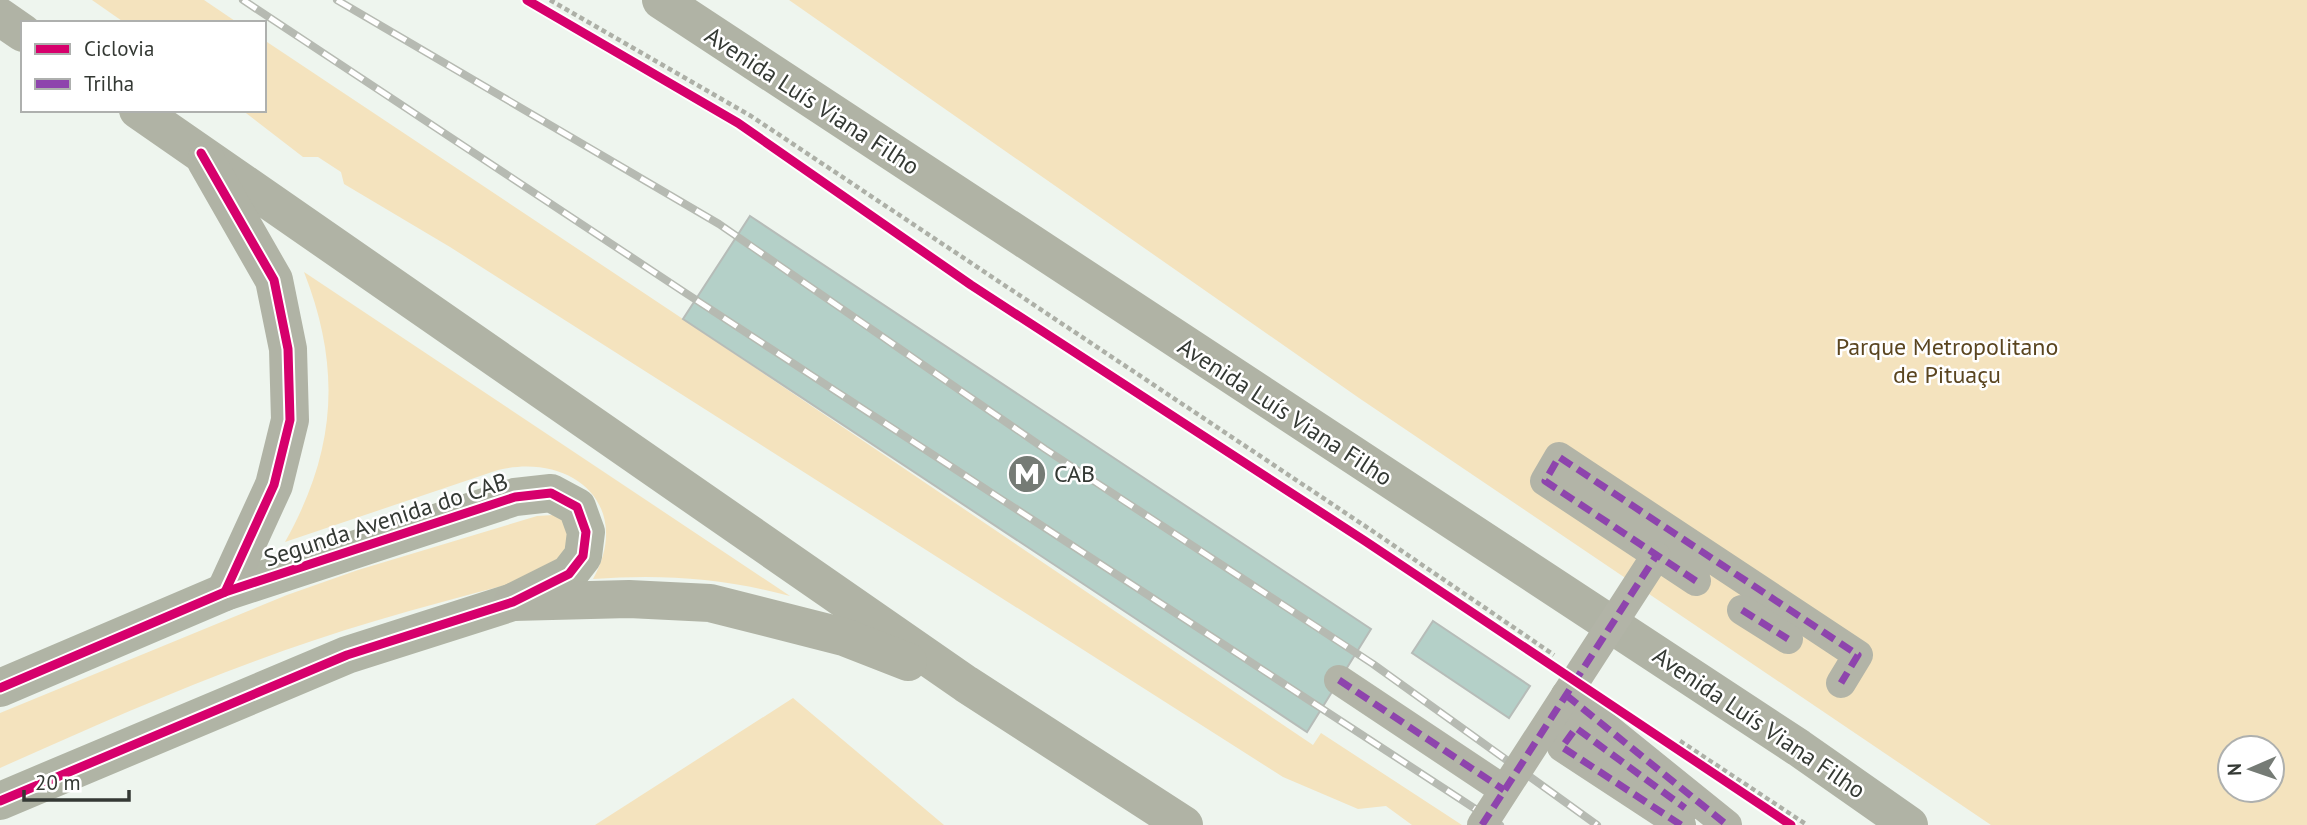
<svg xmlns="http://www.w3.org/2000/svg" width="2307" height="825" font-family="'PT Sans',sans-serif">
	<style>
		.green { fill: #f4e3be; fill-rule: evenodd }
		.building { fill: #b4d0c8; stroke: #b6bcb8; stroke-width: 2 }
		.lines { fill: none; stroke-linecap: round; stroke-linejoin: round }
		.path { stroke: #adb0a7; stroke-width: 4.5; stroke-dasharray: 5 3.5; stroke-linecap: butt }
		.pedestrian { stroke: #b2b4a7; stroke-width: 30 }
		.secondary { stroke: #b0b4a5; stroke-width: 38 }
		.trunk { stroke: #b0b3a5; stroke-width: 38 }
		.rail-casing { stroke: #b6bab2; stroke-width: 8 }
		.rail { stroke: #fff; stroke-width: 5; stroke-dasharray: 16; stroke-linecap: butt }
		.pedestrian-bridge { stroke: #b2b4a7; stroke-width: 30 }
		.quiet { stroke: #8e44ad; stroke-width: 7; stroke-dasharray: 14 7; stroke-linecap: butt }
		.cycleway-casing { stroke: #fff; stroke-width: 13 }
		.cycleway { stroke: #d6006c; stroke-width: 9 }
		.labels { text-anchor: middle; stroke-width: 5; stroke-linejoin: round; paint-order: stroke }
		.street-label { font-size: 24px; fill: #343934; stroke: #fff }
		.park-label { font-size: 24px; fill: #5a451f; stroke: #fff }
		.poi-label { font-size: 24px; fill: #343934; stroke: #fff; text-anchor: start }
	</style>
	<rect width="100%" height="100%" fill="#eef5ee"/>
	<g class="green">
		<polygon points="92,0 204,0 238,23 125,23"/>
		<path d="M789 0H2307V825H1991L1359 398ZM2230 748H2272V790H2230Z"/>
		<polygon points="264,40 683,319 1313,745 1321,733 1462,825 1412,825 1386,806 1358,809 1283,777 450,247 344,184 341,172 318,157 303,157 242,110 264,110"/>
		<path d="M304 272 790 596C722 578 663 574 593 579 634 505 572 452 498 470L285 542C336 451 342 369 304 272Z"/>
		<path d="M553 515 562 520 573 537 549 574C491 589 432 604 375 621 246 659 122 713 0 768V713L287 595 358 570 537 516Z"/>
		<polygon points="793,698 944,825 595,825"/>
	</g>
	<g class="building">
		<polygon points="750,216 1371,629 1307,732 683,319"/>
		<polygon points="1433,621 1530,686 1509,718 1412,653"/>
	</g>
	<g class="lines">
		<g class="path">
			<polyline points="550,0 751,116 1374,532 1554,655"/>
			<polyline points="1680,741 1807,825"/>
		</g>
		<g class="pedestrian">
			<polyline points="1696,581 1545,481 1559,457 1858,655 1841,683"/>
			<polyline points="1742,610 1788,639"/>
			<polyline points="1339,680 1504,790"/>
			<polyline points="1681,825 1562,747 1576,728 1685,808"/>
		</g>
		<polyline class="secondary" points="0,688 225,592 515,497 551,493 577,507 586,532 583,556 569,574 513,602 347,655 0,801"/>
		<g class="trunk">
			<polyline points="661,0 1799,748 1909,825"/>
			<polyline points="0,17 23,33"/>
			<polyline points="138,110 966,684 1184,825"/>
			<polyline points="206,161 274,280 288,349 290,420 274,485 225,592"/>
			<polyline points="513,602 629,599 710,603 844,637 908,662"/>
		</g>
		<g class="rail-casing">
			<g id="rail">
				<polyline points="243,0 684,292 1500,825"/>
				<polyline points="337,0 719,224 1045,449 1373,664 1597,825"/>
			</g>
		</g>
		<use href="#rail" class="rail"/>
		<g class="pedestrian-bridge">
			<polyline points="1566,695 1727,825"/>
			<polyline points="1482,825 1656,556"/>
		</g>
		<g class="quiet">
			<polyline points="1696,581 1545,481 1559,457 1858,655 1841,683"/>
			<polyline points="1742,610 1788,639"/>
			<polyline points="1339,680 1504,790"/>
			<polyline points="1566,695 1727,825"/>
			<polyline points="1482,825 1656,556"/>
			<polyline points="1681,825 1562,747 1576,728 1685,808"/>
		</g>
		<g class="cycleway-casing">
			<g id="cycleway">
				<polyline points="527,0 738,123 971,285 1365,541 1791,825"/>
				<polyline points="201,153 274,280 288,349 290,420 274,485 225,592"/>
				<polyline points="0,688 225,592 515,497 551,493 577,507 586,532 583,556 569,574 513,602 347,655 0,801"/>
			</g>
		</g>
		<use href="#cycleway" class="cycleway"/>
	</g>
	<defs>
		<g id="metro-disc" transform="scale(2.0125)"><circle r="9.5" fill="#757b75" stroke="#fff"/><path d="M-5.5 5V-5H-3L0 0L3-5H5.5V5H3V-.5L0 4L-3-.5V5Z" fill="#fff"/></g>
	</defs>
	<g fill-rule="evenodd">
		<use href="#metro-disc" x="1027" y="474"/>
	</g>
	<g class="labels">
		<g class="street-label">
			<text transform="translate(812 101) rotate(33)" y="8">Avenida Luís Viana Filho</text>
			<text transform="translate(1285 412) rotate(33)" y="8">Avenida Luís Viana Filho</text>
			<text transform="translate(386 520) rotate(-18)" y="8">Segunda Avenida do CAB</text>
			<text transform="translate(1759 723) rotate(34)" y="8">Avenida Luís Viana Filho</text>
		</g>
		<g class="park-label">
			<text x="1947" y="355">Parque Metropolitano<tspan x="1947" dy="28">de Pituaçu</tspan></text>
		</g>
		<g class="poi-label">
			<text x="1054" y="482">CAB</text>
		</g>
	</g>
	<rect x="21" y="21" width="245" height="91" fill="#ffffff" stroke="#aeb0ae" stroke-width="2"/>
	<rect x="35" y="44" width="35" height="10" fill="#d6006c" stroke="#aeb0ae" stroke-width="2"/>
	<text x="84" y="56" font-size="21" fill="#343934">Ciclovia</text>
	<rect x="35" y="79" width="35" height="10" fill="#8e44ad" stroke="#aeb0ae" stroke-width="2"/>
	<text x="84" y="91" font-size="21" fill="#343934">Trilha</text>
	<g transform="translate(2251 769) rotate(268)"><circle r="33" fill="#ffffff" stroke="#aeb0ae" stroke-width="2"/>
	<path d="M0-5L12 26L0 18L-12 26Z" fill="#757b75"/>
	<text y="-10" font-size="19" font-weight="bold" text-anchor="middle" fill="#343934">N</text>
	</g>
	<path d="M24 790v10h105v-10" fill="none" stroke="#343934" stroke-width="3.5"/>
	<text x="35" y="790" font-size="21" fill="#343934" stroke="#ffffff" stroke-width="5" paint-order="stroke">20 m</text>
</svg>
